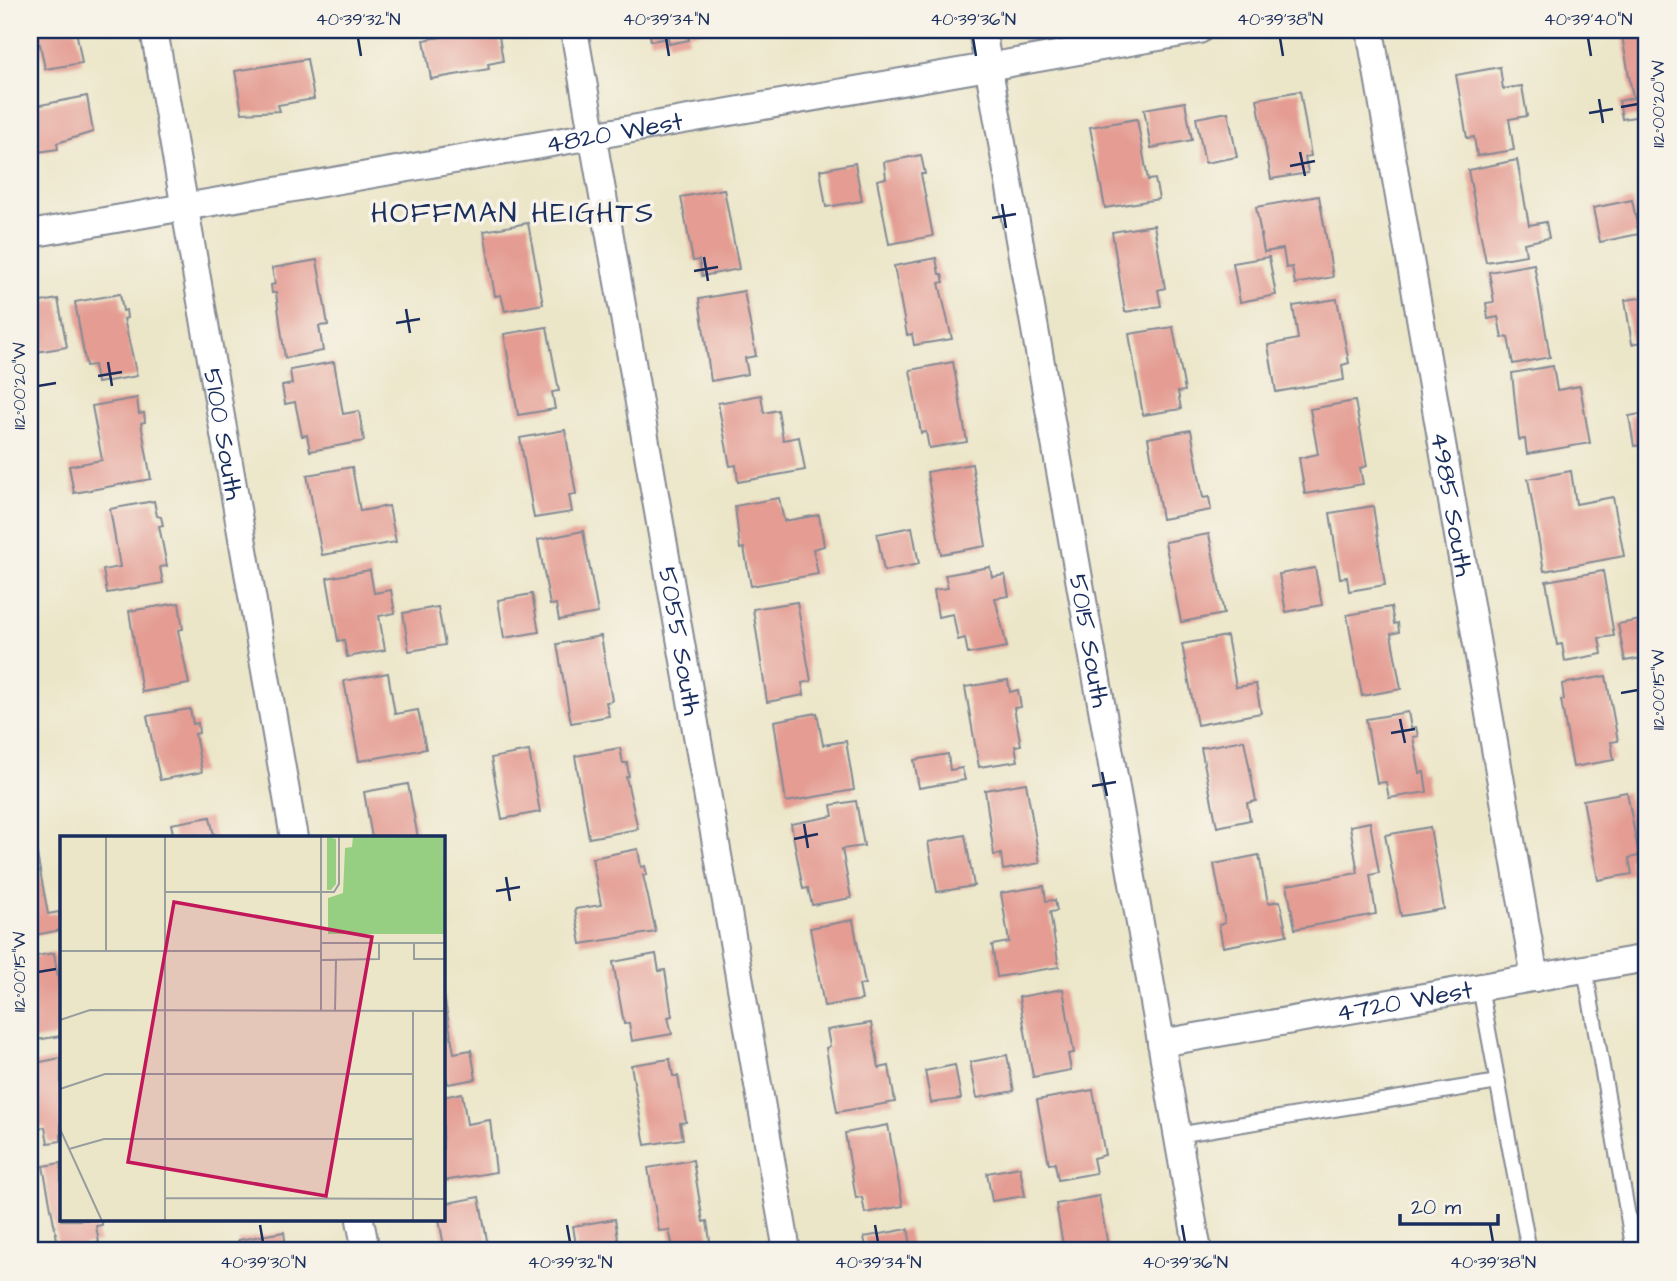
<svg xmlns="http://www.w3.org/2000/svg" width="1677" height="1281" font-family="'Architects Daughter',sans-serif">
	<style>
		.building { fill: #e49c93 }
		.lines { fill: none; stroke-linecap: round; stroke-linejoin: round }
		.lane-casing { stroke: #848a94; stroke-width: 18 }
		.street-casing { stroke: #848a94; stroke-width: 30 }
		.lane { stroke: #fff; stroke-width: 14 }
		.street { stroke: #fff; stroke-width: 26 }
		.ticks { fill: none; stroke: #1b2f5e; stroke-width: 2.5 }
		.labels { text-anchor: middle; stroke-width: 7; stroke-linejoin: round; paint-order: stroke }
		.street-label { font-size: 26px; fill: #1b2f5e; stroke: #f7f3e8 }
		.neighbourhood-label { font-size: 28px; letter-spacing: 2px; fill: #1b2f5e; stroke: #f7f3e8 }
		.inset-road { fill: none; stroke: #989d9e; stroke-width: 2 }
		.view { fill: #c2185b; fill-opacity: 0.15; stroke: #c2185b; stroke-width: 3.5 }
		.inset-edge { fill: none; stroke: #1b2f5e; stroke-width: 3.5 }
		.neatline { fill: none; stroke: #1b2f5e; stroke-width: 2.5 }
		.ticks-label { font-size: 18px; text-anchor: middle; fill: #1b2f5e }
	</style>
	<rect width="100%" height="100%" fill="#f7f3e8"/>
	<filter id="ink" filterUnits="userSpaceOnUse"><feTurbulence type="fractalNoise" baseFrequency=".0143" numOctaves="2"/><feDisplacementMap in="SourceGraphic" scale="14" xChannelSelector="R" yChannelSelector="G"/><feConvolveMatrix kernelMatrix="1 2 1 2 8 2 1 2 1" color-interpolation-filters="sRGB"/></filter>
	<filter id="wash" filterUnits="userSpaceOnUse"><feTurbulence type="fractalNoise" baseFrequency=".00686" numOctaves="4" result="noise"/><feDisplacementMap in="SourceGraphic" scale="28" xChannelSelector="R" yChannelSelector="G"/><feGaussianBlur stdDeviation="1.57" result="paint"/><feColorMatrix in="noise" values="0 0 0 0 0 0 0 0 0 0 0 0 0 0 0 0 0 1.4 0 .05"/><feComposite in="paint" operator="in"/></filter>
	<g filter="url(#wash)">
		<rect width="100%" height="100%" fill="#ece6c9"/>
		<g id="blocks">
			<g class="building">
				<polygon points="30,30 76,30 82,63 45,69 40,44 30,46"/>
				<polygon points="244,30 270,30 270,31 246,36"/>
				<polygon points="478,30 498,30 503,61 488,64 489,69 431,79 424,40"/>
				<polygon points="649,30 704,30 705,31 688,34 689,40 669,44 668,38 651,41"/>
				<polygon points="1647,32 1647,115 1622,119 1619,101 1633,98 1622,36"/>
				<polygon points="307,59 314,99 278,105 280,111 242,113 235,71"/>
				<polygon points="1500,67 1503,89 1522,86 1527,116 1509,119 1514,150 1477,156 1474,137 1467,138 1456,75"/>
				<polygon points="1300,91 1311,156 1305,157 1308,173 1271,179 1257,99"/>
				<polygon points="87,96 93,132 57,143 58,149 38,152 37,147 30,148 30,107"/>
				<polygon points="1185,102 1192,140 1151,148 1144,109"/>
				<polygon points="1228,112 1237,157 1205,163 1196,118"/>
				<polygon points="1137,119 1148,180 1155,179 1159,199 1105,208 1090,127"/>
				<polygon points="1647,138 1647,172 1646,172 1640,139"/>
				<polygon points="921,155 925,174 921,174 933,236 889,244 877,180 886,178 884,162"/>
				<polygon points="1517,160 1529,225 1546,222 1549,238 1524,243 1526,255 1486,262 1468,170"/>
				<polygon points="855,163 862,201 826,207 820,170"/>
				<polygon points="724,189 739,269 702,276 699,260 693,261 681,197"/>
				<polygon points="1319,196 1333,277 1295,284 1292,267 1286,268 1283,249 1264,252 1256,207"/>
				<polygon points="1632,200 1639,234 1600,242 1593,208"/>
				<polygon points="528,223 543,304 505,311 501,295 495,296 484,231"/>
				<polygon points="1154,225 1165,288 1158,290 1161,306 1125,312 1112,232"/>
				<polygon points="1269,257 1276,295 1240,302 1233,263"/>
				<polygon points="936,258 939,274 942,274 944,282 939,283 952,339 914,345 912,334 907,335 894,266"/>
				<polygon points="317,260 328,325 319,326 323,351 285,358 276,293 272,293 271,285 275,284 272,268"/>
				<polygon points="1534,264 1550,357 1513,364 1508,337 1502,338 1498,317 1488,319 1486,303 1494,302 1489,272"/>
				<polygon points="744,291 756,356 745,358 748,374 711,381 699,299"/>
				<polygon points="120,294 123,311 126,310 127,318 124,319 137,376 97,383 94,365 86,366 75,302"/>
				<polygon points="1647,297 1647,341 1632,344 1625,300"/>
				<polygon points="58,299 67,347 30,353 30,304"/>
				<polygon points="1337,299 1349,363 1342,365 1344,380 1276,392 1268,345 1298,339 1293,306"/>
				<polygon points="547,327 559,391 552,392 555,409 518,415 504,334"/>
				<polygon points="1173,327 1185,391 1178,392 1181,409 1143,415 1129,334"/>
				<polygon points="334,362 343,414 359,411 364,441 310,451 307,435 302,436 295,402 285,404 282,386 292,384 290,370"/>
				<polygon points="953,362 967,442 929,448 926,432 921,433 910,370"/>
				<polygon points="1553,366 1557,390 1580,386 1590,443 1527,454 1525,439 1519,440 1512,373"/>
				<polygon points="761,395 764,413 778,410 783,440 799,437 805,470 738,482 736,465 730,466 718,403"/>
				<polygon points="137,398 139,414 144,413 145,422 141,423 151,479 74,493 69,466 102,460 92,406"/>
				<polygon points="1355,401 1367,466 1360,468 1363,484 1305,494 1299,458 1318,454 1310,409"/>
				<polygon points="1646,413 1647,444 1634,446 1629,416"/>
				<polygon points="565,430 576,494 569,495 572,512 534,518 520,438"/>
				<polygon points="1191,430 1203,498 1209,497 1211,510 1162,519 1148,438"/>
				<polygon points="972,464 986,546 941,554 927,472"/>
				<polygon points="352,467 360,511 389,506 396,542 322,555 307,475"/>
				<polygon points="1571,471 1576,504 1613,497 1624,556 1544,571 1528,479"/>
				<polygon points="779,498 784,521 819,515 824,546 813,549 818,574 751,586 744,548 740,549 735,506"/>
				<polygon points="154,501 157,516 161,517 163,525 159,526 167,566 160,567 163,583 107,593 103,570 120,567 110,509"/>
				<polygon points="1373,506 1385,585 1349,591 1347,577 1340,578 1330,513"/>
				<polygon points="912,527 919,564 884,571 877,534"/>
				<polygon points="583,531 598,613 559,620 556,604 550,605 538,540"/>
				<polygon points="1209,534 1224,614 1181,622 1165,542"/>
				<polygon points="990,567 992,577 1005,575 1009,596 995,598 1007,647 968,654 965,638 958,640 953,614 938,617 934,590 948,588 945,575"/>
				<polygon points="1315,568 1322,605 1286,612 1279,574"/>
				<polygon points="370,570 374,593 391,590 395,613 379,616 385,650 347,657 344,640 338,641 327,578"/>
				<polygon points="1603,571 1614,636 1599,638 1602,654 1565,661 1562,644 1557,645 1546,581"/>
				<polygon points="532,594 539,632 504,638 498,600"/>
				<polygon points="797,602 811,681 802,683 804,695 767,702 753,609"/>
				<polygon points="179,603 183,629 178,630 189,684 142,692 129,611"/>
				<polygon points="438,607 445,645 409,651 403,613"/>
				<polygon points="1391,607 1394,624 1398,623 1399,632 1391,634 1401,689 1362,696 1347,615"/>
				<polygon points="1647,619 1647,657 1625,661 1618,624"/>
				<polygon points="601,636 612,701 606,702 609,716 571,723 557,644"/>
				<polygon points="1227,636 1236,687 1256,684 1261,713 1197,725 1182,644"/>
				<polygon points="388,673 395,714 418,710 426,749 359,761 344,681"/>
				<polygon points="1606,676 1618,741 1611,742 1614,760 1573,767 1561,700 1564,700 1562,684"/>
				<polygon points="1008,680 1010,692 1018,690 1021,707 1014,708 1021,745 1015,746 1018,761 979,767 965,687"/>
				<polygon points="190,709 193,724 198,723 199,733 195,734 202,772 160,780 147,716"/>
				<polygon points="1408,712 1411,728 1416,727 1418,736 1413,737 1420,773 1424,772 1427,792 1389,798 1386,782 1377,783 1366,719"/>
				<polygon points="817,713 823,745 846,741 854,790 786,802 774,721"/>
				<polygon points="1244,740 1256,801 1247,803 1250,820 1217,827 1201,748"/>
				<polygon points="620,748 623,763 627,763 629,776 626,777 638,829 589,838 575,756"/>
				<polygon points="529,751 540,812 502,819 491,758"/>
				<polygon points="948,754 950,770 962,768 965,780 919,788 914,760"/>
				<polygon points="1026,783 1040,863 1003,870 1001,854 994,855 985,790"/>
				<polygon points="408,784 418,838 372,838 364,792"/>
				<polygon points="1627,792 1639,856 1629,858 1632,874 1598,880 1583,800"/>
				<polygon points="856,801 864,846 842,849 851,898 812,905 808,888 803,889 791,824 833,816 831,805"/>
				<polygon points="210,817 214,836 218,838 174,838 171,824"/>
				<polygon points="1370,822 1379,873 1370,875 1376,914 1295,929 1287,885 1358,873 1350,826"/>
				<polygon points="1430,827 1444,909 1401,916 1385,835"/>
				<polygon points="965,835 974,886 937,892 928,842"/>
				<polygon points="36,849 48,914 59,912 61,930 30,936 30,850"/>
				<polygon points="638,849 641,867 645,866 647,875 643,875 656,932 581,944 575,909 601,905 592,858"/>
				<polygon points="1259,855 1268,903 1280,901 1287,935 1223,947 1219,925 1225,923 1214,864"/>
				<polygon points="1044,886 1046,901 1055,900 1057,911 1050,912 1059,967 997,977 992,945 1009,942 1001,893"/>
				<polygon points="853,920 865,984 859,985 862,1000 824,1006 810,928"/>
				<polygon points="54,953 61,996 61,1036 30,1041 30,957"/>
				<polygon points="656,954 659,971 665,970 672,1016 668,1017 672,1034 632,1041 629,1023 624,1024 613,962"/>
				<polygon points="1063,989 1074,1053 1068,1054 1071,1070 1033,1077 1019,997"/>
				<polygon points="443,991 454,1053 471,1050 476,1079 448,1084 446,1074 443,1074"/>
				<polygon points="871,1023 879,1068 889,1066 895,1102 837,1112 826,1048 830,1046 827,1030"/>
				<polygon points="1007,1055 1014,1091 977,1098 970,1062"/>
				<polygon points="61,1058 61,1141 48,1143 45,1127 39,1128 30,1064"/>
				<polygon points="670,1059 673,1076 678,1076 686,1122 680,1123 683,1139 645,1145 631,1065"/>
				<polygon points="955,1065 961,1099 931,1103 925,1071"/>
				<polygon points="1093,1090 1105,1155 1093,1158 1096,1173 1058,1180 1055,1163 1049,1164 1037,1100"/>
				<polygon points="462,1093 467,1124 490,1120 496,1172 443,1181 443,1097"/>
				<polygon points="888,1125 903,1206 865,1213 862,1197 856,1198 845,1133"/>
				<polygon points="693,1160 703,1222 707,1221 710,1241 673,1247 669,1230 659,1231 648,1168"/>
				<polygon points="61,1163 61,1220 102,1220 102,1225 96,1226 99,1242 59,1250 43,1166"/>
				<polygon points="1020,1167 1025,1196 992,1201 987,1173"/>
				<polygon points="1099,1196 1109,1251 1064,1251 1056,1204"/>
				<polygon points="479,1197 489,1251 445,1251 439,1220 443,1220 443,1204"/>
				<polygon points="615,1219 620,1251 577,1251 573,1226"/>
				<polygon points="908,1229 912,1251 867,1251 864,1237"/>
				<polygon points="284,1232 286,1247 289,1246 290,1251 240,1251 238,1240"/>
			</g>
		</g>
	</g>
	<g filter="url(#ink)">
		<use href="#blocks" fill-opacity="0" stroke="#848a94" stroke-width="2"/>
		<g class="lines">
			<g class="lane-casing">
				<g id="lane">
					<polyline points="1585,969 1634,1251"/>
					<polyline points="1480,987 1529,1251"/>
					<polyline points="1177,1135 1498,1082"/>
				</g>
			</g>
			<g class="street-casing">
				<g id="street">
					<path id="s1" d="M154 30 294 838"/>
					<path id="s2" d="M574 30 787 1251"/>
					<path id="s3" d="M982 30 1198 1251"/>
					<path id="s4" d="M1370 30 1535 978"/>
					<path id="s5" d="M30 234 1199 30"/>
					<path id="s6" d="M1161 1043 1647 958"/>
					<polyline points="360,1220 366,1251"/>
				</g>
			</g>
			<use href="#lane" class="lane"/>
			<use href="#street" class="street"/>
		</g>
	</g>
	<path class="ticks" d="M358 38 361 56M666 38 669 56M973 38 976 56M1280 38 1283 56M1588 38 1591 56M1599 99 1603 123M1621 107 1638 104M1589 113 1613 109M1300 152 1305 176M1290 166 1315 161M1002 204 1006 228M992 218 1016 214M704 257 708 281M694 271 718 267M406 309 410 333M396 323 420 319M108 362 112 386M98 376 122 372M38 386 56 383M1621 693 1638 690M1400 719 1405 743M1391 733 1415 729M1102 772 1107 796M1092 786 1116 782M804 824 808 848M794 839 818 834M506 877 510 901M496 891 520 887M38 972 56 969M260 1225 263 1242M567 1225 570 1242M875 1225 878 1242M1182 1225 1185 1242M1490 1225 1493 1242"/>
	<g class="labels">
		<g class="street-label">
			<text dy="9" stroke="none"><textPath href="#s5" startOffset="593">4820 West</textPath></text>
			<text dy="9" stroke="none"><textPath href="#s1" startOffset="410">5100 South</textPath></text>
			<text dy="9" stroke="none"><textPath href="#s4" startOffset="481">4985 South</textPath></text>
			<text dy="9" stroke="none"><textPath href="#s2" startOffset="620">5055 South</textPath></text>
			<text dy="9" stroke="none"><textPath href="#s3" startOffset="620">5015 South</textPath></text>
			<text dy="9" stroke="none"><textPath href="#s6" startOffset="247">4720 West</textPath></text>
		</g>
		<g class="neighbourhood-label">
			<text x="513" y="222">HOFFMAN HEIGHTS</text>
		</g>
	</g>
	<g transform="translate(60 836)">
		<rect width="385" height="385" fill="#ece6c9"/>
		<path d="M267 0 276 3V48L271 54H267ZM293 0H383L385 98H268V62L283 57 285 12 292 11Z" fill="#97cf82"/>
		<path class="inset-road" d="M105 56H274L279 48V0M261 107H319M354 107H385M46 114V0M0 115H261M261 124 319 123V107H354V123H385M261 175V0M275 175 276 124M0 184 30 174 385 175M0 253 45 238H353M0 293 42 385M9 313 44 303H353M105 362 385 363M105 385V0M353 385V175"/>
		<path class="view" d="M114 66 312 101 266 360 68 326Z"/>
		<rect width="385" height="385" class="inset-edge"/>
	</g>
	<rect width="1677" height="1281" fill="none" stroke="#f7f3e8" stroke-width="77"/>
	<path d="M1400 1214v10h98v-10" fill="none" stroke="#1b2f5e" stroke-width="3.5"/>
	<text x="1411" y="1214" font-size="21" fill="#1b2f5e" stroke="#f7f3e8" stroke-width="5" paint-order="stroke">20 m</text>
	<rect x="38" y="38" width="1600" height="1204" class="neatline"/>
	<g class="ticks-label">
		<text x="358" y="25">40°39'32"N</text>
		<text x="666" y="25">40°39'34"N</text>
		<text x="973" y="25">40°39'36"N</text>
		<text x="1280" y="25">40°39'38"N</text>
		<text x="1588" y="25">40°39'40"N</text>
		<text transform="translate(1658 104) rotate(-90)" y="6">112°00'20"W</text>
		<text transform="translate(19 386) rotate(-90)" y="6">112°00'20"W</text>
		<text transform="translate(1658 690) rotate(-90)" y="6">112°00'15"W</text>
		<text transform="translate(19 972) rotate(-90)" y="6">112°00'15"W</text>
		<text x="263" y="1268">40°39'30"N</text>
		<text x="570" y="1268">40°39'32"N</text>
		<text x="878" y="1268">40°39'34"N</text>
		<text x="1185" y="1268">40°39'36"N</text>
		<text x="1493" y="1268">40°39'38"N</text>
	</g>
</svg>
